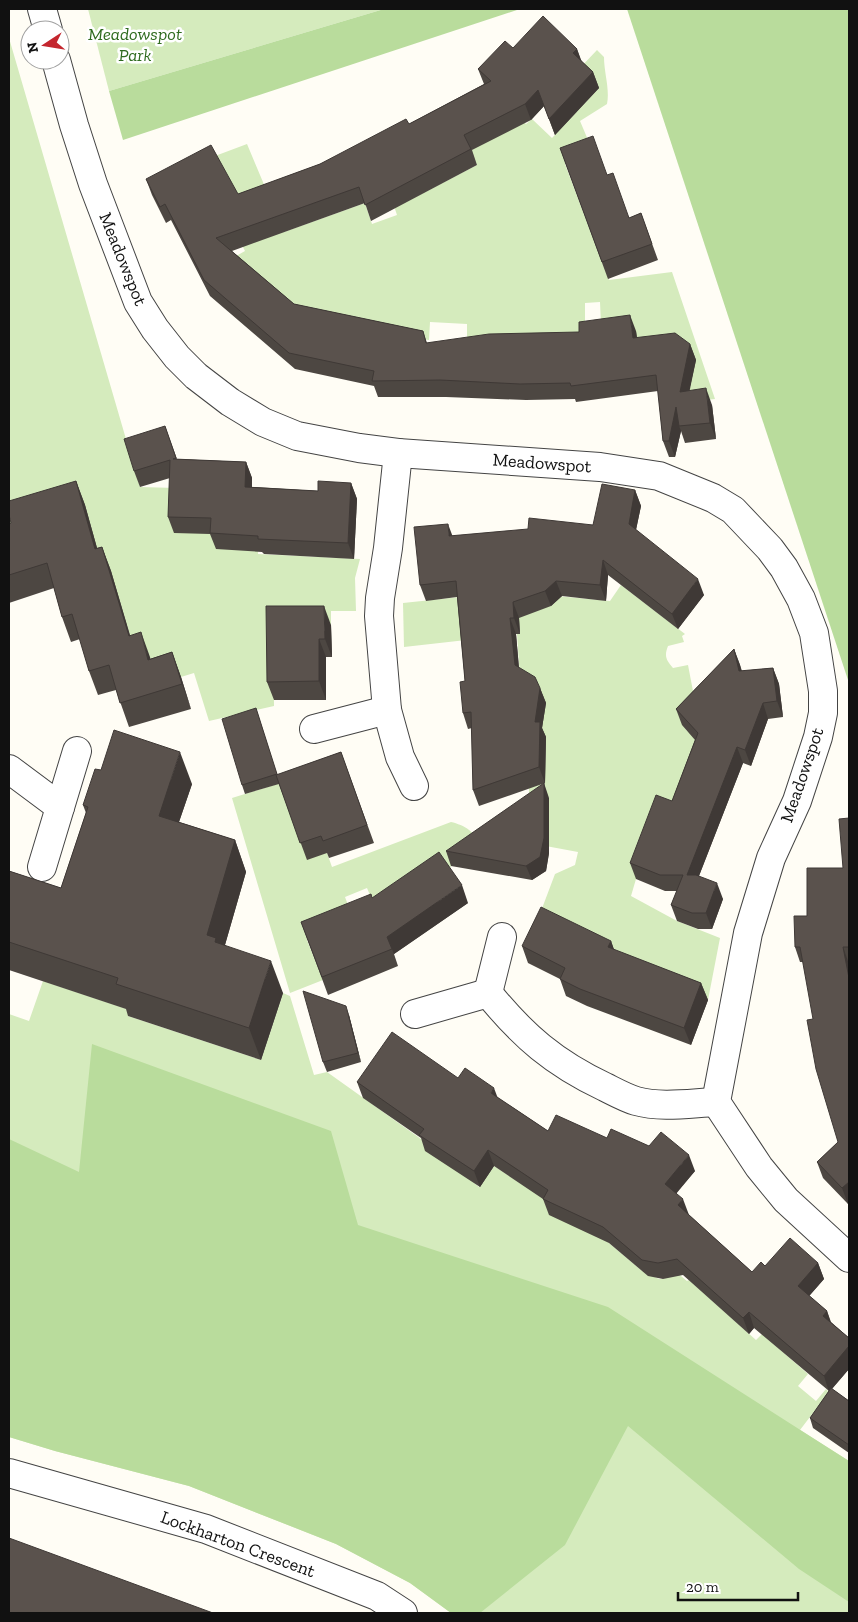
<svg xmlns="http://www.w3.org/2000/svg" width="858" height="1622" font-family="'Zilla Slab',serif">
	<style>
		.green { fill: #d5ebbd }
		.forest { fill: #b9dc9c }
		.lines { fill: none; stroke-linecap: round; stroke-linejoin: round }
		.street-casing { stroke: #444; stroke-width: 30 }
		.street { stroke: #fff; stroke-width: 28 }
		.wall { fill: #4d4742 }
		.shaded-wall { fill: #3f3936 }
		.building { fill: #5a524d; stroke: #3f3936 }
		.labels { text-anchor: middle; stroke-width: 5; stroke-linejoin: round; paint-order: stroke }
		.park-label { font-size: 18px; font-style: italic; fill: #2f6b1f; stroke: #fff }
		.street-label { font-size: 18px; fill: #111; stroke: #fff }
	</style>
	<rect width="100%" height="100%" fill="#fffdf5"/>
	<g class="green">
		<polygon points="88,9 384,9 109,91"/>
		<polygon points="9,38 140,487 176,488 217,534 259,537 258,554 360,559 355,578 356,611 331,611 331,625 273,625 274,706 209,721 194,673 145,688 154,673 150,657 137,660 127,625 9,552"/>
		<path d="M597 50 604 57C604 73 610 89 607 104L580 121 591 147 565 164 609 280 672 272 715 399 686 402 602 347 600 302 585 303V348L467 341V324L430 322 429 340 420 339 317 323 229 260 245 251 199 162 247 144 284 232 365 203 372 224 397 215 390 194 404 203 477 165 470 152 513 112 526 124 532 119 552 138 598 89 579 69Z"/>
		<path d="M621 585 685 634 682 636 684 642 668 646C664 656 666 660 673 668L688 665 697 712 685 725 686 730 707 741 636 879 631 896 677 921 720 938 708 1000 626 969 538 919 555 874 575 865 578 852 535 844 549 822V797L529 796V768H545L546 738 529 737 544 711 546 704 521 692 517 634 520 633 516 592 551 606 555 602 557 596 610 601Z"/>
		<polygon points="479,595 484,638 404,647 403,603"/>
		<path d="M300 777 332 867 451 822C464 825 477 832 479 847L390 909 377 912 367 888 345 897 354 921 307 940 323 980 290 993 232 798Z"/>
		<polygon points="43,981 130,1010 128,1016 261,1060 283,993 290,996 314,1075 327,1072 421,1139 479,1187 494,1166 523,1185 527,1178 595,1209 609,1243 641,1270 659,1279 663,1279 676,1272 687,1281 689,1280 756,1340 762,1334 808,1374 798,1386 816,1401 826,1389 829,1392 800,1430 849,1461 849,1613 451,1613 410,1583 336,1544 189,1486 55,1451 9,1437 9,1014 29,1021"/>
	</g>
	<g class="forest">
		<polygon points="384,9 520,9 123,140 109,91"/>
		<polygon points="627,9 849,9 849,683"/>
		<polygon points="92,1044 331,1131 358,1225 608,1307 849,1461 849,1602 799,1569 628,1426 565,1545 480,1613 451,1613 410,1583 336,1544 189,1486 55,1451 9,1437 9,1139 79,1172"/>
	</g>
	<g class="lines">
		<g class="street-casing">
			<g id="street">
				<polyline points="42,9 48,30"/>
				<polyline points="56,60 74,125 93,184 138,302 155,329 177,357 196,376 230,402 263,422 297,436 359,448 398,453 600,467 659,476 713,498 733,510 770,549 784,568 801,599 814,633 823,691 823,713 818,737 797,801 771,858 748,933 716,1102 759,1167 786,1200 849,1258"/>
				<polyline points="398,453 388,548 380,598 379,616 387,710 400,757 414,786"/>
				<polyline points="314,729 387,710"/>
				<polyline points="9,769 60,807"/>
				<polyline points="42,867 77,751"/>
				<polyline points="488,993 502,937"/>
				<path d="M415 1014 488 993C523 1036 554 1063 605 1087 615 1092 626 1098 636 1101 661 1108 691 1103 716 1102"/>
				<polyline points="9,1473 206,1529 377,1596 403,1613"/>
			</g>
		</g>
		<use href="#street" class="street"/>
	</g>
	<g class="wall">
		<polygon points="513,48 577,49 581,61 593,72 599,88 555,135 544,106 531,120 472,150 477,165 371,221 365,203 232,251 294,304 423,331 427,343 636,331 637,338 690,344 696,360 689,391 712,405 716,439 685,443 681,431 675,457 669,457 663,441 658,391 576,402 575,399 526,400 446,397 378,397 374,386 295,369 210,296 171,220 166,223 152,195 146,179 238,194 320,164 409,124 484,84 478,69"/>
		<polygon points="560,148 607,175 629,218 641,213 658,260 608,279"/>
		<polygon points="165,426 177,459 246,462 252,478 252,487 318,491 351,483 357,499 354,559 264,554 262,552 216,549 210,534 174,533 168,517 170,478 140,487 134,471"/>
		<polygon points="76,481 85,505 97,548 102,547 111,571 130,635 150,659 172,652 181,677 191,709 129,727 116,690 98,695 89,671 80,639 71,642 62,617 54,588 9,603 9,524 11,523"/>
		<polygon points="635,490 641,506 636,530 704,595 678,629 608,575 606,601 562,596 551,606 519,618 520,634 516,634 519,668 540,688 546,703 542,728 546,737 545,783 479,806 473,790 472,728 468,729 463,713 465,681 457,597 426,601 420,585 452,536 593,525"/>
		<polygon points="331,625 332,657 326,657 326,700 274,700 267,682"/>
		<polygon points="734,649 740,665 742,671 773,668 779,684 783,717 768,719 751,766 743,763 699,876 723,899 712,929 698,929 677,921 671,905 677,891 665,891 636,879 630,863 672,801 695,740 682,725 676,709"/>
		<polygon points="256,708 277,775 341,752 374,843 329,858 327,853 307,860 279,784 245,794 242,785"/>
		<polygon points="101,770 192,784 179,822 235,840 246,872 225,945 283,993 261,1060 128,1016 126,1009 9,970 9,871 61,888 86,813 83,805"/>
		<polygon points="549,798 549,853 546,871 532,880 451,866 446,851"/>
		<polygon points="849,818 849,962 848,1204 823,1178 817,1162 838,1142 803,962 800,962 795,947 807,916 843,868"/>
		<polygon points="372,898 468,903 394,954 398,966 328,995 301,922"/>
		<polygon points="611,941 614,950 701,983 708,1000 691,1045 587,1006 566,996 560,979 528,963 522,946"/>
		<polygon points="349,1015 361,1062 327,1072 323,1062"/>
		<polygon points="458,1078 497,1097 548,1131 607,1138 695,1171 676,1193 689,1215 752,1272 765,1266 818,1263 824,1279 809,1296 827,1311 831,1322 849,1338 849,1369 832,1389 849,1401 849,1453 813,1428 810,1418 829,1391 754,1328 749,1334 683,1275 663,1279 648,1276 609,1243 549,1215 543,1199 494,1166 480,1187 425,1151 421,1138 363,1098 357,1082"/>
	</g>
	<g class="shaded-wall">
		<polygon points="577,49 583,65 573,53"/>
		<polygon points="593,72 599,88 555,135 549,119"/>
		<polygon points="538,90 544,106 531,120 525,104"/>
		<polygon points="630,315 636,331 639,354 633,338"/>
		<polygon points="690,344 696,360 686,408 680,392"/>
		<polygon points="706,388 712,405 716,439 710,423"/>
		<polygon points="676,407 679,426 681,431 675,457 669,441"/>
		<polygon points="246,462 252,478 251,503 245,487"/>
		<polygon points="76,481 85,505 104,573 95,549"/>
		<polygon points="351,483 357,499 354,559 348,543"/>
		<polygon points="635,490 641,506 634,539 629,524"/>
		<polygon points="448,524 454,540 449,536"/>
		<polygon points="102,547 111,571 137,660 129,636"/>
		<polygon points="603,560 608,575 606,601 600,585"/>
		<polygon points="698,579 704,595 678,629 672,614"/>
		<polygon points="556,581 562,596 551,606 545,591"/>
		<polygon points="513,602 519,618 520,634 514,618"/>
		<polygon points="324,606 331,625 332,657 325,639"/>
		<polygon points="510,618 516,634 520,681 515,665"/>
		<polygon points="141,632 150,657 157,684 148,660"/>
		<polygon points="319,639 326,657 326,700 319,681"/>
		<polygon points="734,649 740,665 745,687 739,671"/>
		<polygon points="172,652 181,677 191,709 182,684"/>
		<polygon points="773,668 779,684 783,717 777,701"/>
		<polygon points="540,688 546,703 542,728 546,737 545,783 539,767 535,722"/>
		<polygon points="763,703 768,719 751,766 745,750"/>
		<polygon points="737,747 743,763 693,891 687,875"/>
		<polygon points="180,752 192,784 170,848 159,816"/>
		<polygon points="544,783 549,798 549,853 546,871 532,880 526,866"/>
		<polygon points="235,840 246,872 222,955 207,935"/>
		<polygon points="717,883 723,899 712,929 706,913"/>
		<polygon points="462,885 468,903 394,954 387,937"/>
		<polygon points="611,941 617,958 608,947"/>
		<polygon points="843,947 849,964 849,978"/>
		<polygon points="271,961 283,993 261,1060 249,1028"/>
		<polygon points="701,983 708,1000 691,1045 684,1028"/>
		<polygon points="346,1006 349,1015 361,1062 358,1053"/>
		<polygon points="494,1088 500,1104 491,1093"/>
		<polygon points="488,1150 494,1166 480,1187 474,1171"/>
		<polygon points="689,1155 695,1171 671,1200 665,1184"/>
		<polygon points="849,1182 849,1203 848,1204 842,1188"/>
		<polygon points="683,1199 689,1215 678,1205"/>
		<polygon points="818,1263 824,1279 804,1302 798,1286"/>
		<polygon points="827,1311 832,1327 823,1316"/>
		<polygon points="749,1312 754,1328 749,1334 743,1318"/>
		<polygon points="849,1346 849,1369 829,1392 824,1376"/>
	</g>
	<g class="building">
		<polygon points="543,16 577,49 573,53 593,72 549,119 538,90 525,104 464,135 471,149 365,205 359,187 216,238 294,304 423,331 426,343 489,334 579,332 579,322 630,315 633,338 675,333 690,344 680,392 706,388 710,423 679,426 676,407 669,441 663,441 656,375 571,386 570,383 520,384 440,380 372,381 374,371 289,353 204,280 165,204 160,207 146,179 211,145 238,194 320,164 406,119 409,124 491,81 478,69 505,41 513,48"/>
		<polygon points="593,136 607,175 613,173 629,218 641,213 652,244 602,262 560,148"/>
		<polygon points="165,426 176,458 173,459 246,462 245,487 318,491 318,481 351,483 348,543 258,539 258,536 210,533 211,518 168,517 170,460 134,471 124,439"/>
		<polygon points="76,481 95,549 102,547 129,636 141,632 148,660 172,652 182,684 120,703 109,665 89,671 72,614 62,617 47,563 9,575 9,524 11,523 9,515 9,501"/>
		<polygon points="602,484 635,490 629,524 698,579 672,614 603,560 600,585 556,581 545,591 513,602 514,618 510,618 515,665 535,677 540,688 535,722 540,722 539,767 473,790 471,712 463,713 460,682 465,681 456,581 420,585 414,527 448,524 449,536 528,529 529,518 593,525"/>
		<polygon points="266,606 324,606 325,639 319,639 319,681 267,682"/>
		<polygon points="734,649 739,671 773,668 777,701 763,703 745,750 737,747 687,875 696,875 717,883 706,913 692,913 671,905 683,875 660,875 630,863 656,795 672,801 698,733 676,709"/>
		<polygon points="256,708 277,774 242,785 222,719"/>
		<polygon points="114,730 180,752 159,816 235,840 207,935 216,938 215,942 271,961 249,1028 116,984 118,978 9,942 9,871 61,888 88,807 83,805 95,769 101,770"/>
		<polygon points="341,752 367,825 323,841 321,836 300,843 276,775"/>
		<polygon points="544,783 544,838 540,857 526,866 446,851"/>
		<polygon points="849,818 849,947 843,947 849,978 849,1182 842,1188 817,1162 838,1142 816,1069 807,1020 813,1019 800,947 795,947 794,916 807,916 807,868 843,868 839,819"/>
		<polygon points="439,852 462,885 387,937 392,949 322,977 301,922 371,894 372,898"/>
		<polygon points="541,907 611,941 608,947 701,983 684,1028 580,989 560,979 565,968 522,946"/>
		<polygon points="303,991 346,1006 358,1053 323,1062"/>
		<polygon points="392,1032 458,1078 465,1068 494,1088 491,1093 548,1131 556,1115 607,1138 611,1129 649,1146 661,1132 689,1155 665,1184 683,1199 678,1205 752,1272 761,1262 765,1266 790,1238 818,1263 798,1286 827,1311 823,1316 849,1338 849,1346 824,1376 749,1312 743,1318 677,1259 658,1263 642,1260 603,1227 543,1199 548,1190 488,1150 474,1171 419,1135 424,1129 357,1082"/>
		<polygon points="831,1388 849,1401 849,1445 810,1418"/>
		<polygon points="9,1538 213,1613 9,1613"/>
	</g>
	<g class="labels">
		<g class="park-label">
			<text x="135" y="40">Meadowspot<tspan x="135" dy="21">Park</tspan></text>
		</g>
		<g class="street-label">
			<text transform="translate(123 259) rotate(68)" y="6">Meadowspot</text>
			<text transform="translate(542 463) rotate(4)" y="6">Meadowspot</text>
			<text transform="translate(802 775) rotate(-71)" y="6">Meadowspot</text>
			<text transform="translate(238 1544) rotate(20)" y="6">Lockharton Crescent</text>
		</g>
	</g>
	<rect width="858" height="1622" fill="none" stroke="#111111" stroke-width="20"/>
	<g transform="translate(45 45) rotate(258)"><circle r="24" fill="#ffffff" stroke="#a0a0a0"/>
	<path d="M0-4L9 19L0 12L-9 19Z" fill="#c4262e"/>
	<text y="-8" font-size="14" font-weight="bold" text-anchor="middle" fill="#111111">N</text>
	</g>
	<path d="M678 1592v8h120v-8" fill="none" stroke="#111111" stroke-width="2.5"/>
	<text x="686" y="1592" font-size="15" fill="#111111" stroke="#ffffff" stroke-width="4" paint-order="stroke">20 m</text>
</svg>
